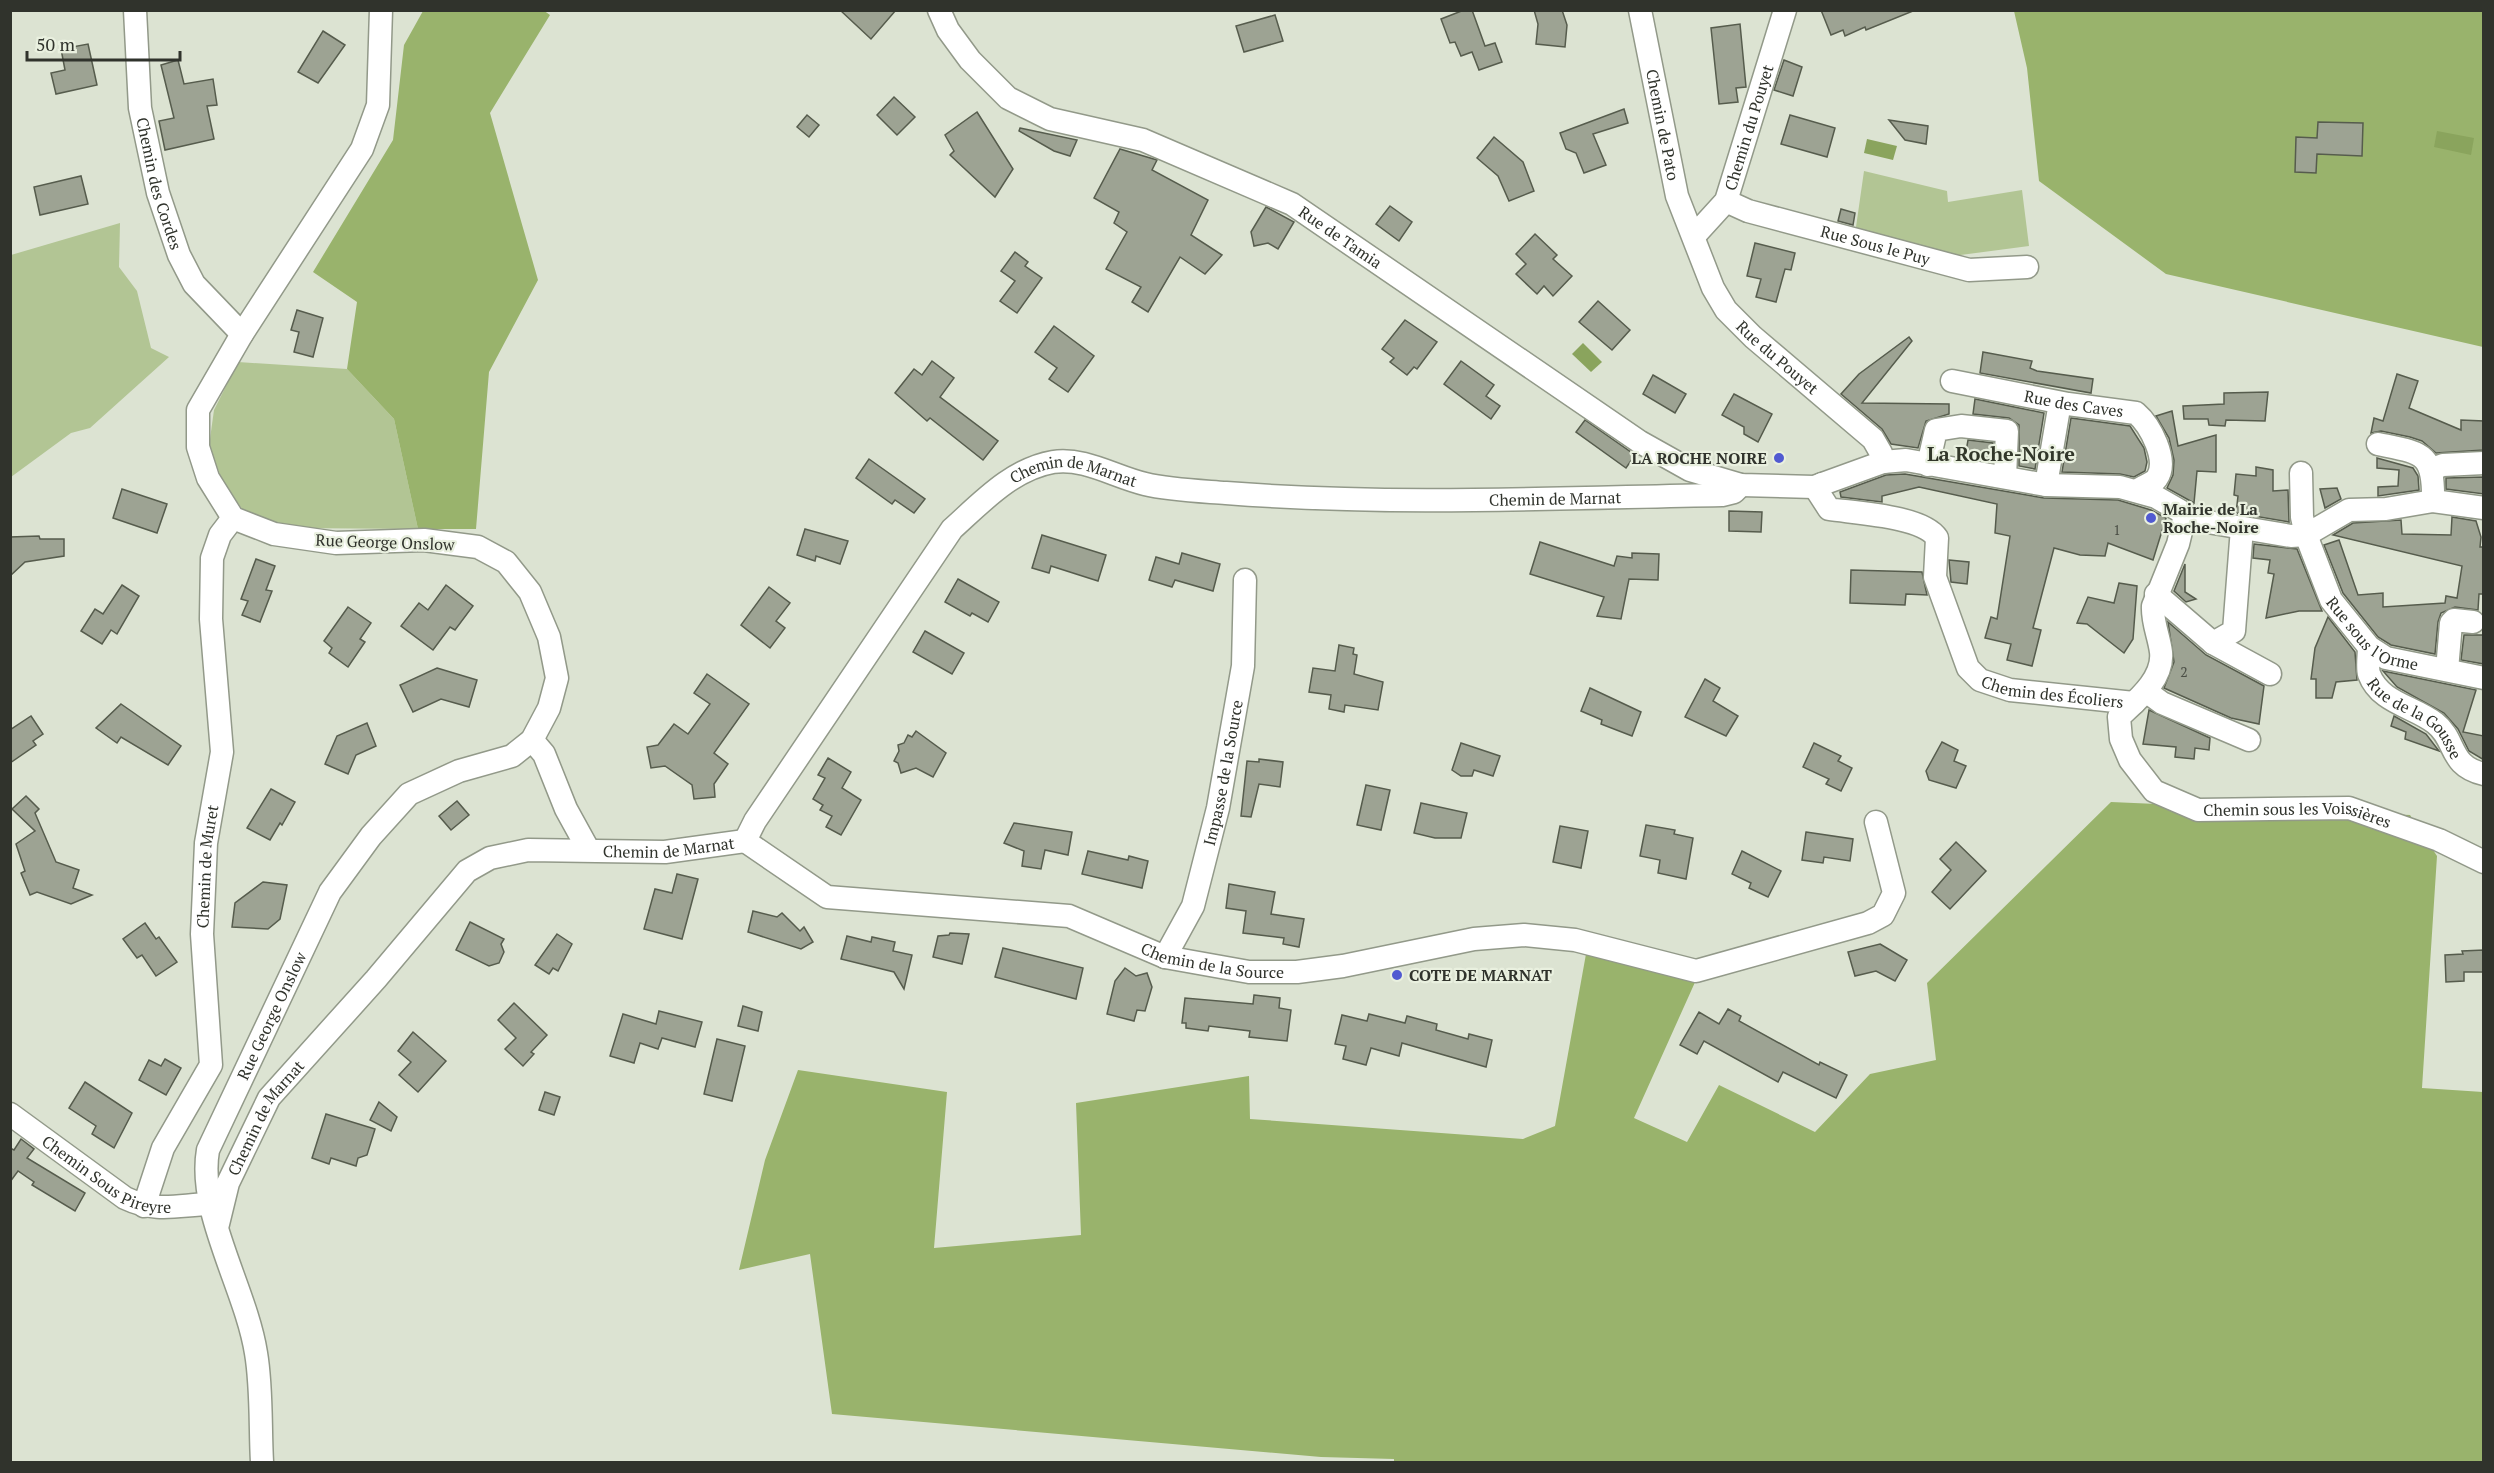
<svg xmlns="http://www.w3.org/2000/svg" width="2494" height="1473" font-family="'PT Serif',serif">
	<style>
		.green { fill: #b2c594 }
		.forest { fill: #99b36c }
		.water { fill: #8aa45d }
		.building { fill: #9da393; stroke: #565c4d; stroke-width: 1.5 }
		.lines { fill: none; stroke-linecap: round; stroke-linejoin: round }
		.minor-casing { stroke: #929989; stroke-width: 25 }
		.minor { stroke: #fff; stroke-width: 22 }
		.poi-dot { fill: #515ad1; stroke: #e9f0df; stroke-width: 2 }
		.labels { text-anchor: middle; stroke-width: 4.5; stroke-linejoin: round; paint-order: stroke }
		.number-label { font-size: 14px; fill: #4b4f46 }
		.street-label { font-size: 16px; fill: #30332c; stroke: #e9f0df }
		.poi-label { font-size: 16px; font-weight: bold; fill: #30332c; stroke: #e9f0df; text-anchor: start }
		.quarter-label { font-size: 20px; font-weight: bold; fill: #32372a; stroke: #e9f0df }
	</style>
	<rect width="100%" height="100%" fill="#dce3d2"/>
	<g class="green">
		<polygon points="1864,171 1947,191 1948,202 2022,190 2029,246 1953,256 1855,234"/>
		<polygon points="120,223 119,267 137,291 151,348 169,357 90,428 71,433 11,477 11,255"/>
		<polygon points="238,362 347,369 394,419 418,529 293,528 244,512 222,480 209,446 214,410"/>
	</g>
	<g class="forest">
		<polygon points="543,10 550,15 490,113 538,280 489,372 476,529 418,529 394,419 347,369 357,302 313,272 393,140 404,45 423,11"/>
		<polygon points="2014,11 2483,11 2483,347 2166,274 2039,181 2027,68"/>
		<polygon points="2111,802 2410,815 2437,856 2422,1088 2483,1092 2483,1462 1394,1462 1394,1459 1321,1457 832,1414 810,1254 739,1270 765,1160 798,1070 947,1092 934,1248 1081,1235 1076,1103 1249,1076 1250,1119 1523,1139 1555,1126 1586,954 1696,980 1634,1118 1687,1142 1719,1085 1815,1132 1870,1074 1936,1060 1927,983"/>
	</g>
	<g class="water">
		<polygon points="2437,131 2474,138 2471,155 2434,147"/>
		<polygon points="1867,139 1897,146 1893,160 1864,153"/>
		<polygon points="1583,343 1602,362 1591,372 1572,354"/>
	</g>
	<g class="building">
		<polygon points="840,10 896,10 871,39"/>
		<polygon points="1464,10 1472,10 1485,46 1495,43 1502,62 1479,70 1472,52 1461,56 1455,42 1450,43 1441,19"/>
		<polygon points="1534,10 1562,10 1567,25 1565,47 1536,44 1538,24"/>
		<polygon points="1821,10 1913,10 1913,11 1866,30 1865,27 1845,36 1843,30 1831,35"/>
		<polygon points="1275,15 1283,41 1244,52 1236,26"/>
		<polygon points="1740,24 1746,87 1736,88 1738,102 1719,104 1711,28"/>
		<polygon points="323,31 345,45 318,83 298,72"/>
		<polygon points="88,44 97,85 56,94 51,73 65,70 61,49"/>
		<polygon points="178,60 184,84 213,79 217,105 207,106 214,139 165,150 159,121 174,118 161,65"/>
		<polygon points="1784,60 1802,67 1793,96 1774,90"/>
		<polygon points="894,97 915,117 897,135 877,115"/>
		<polygon points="1624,109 1628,123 1593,134 1606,165 1584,173 1576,153 1566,149 1560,133"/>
		<polygon points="977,112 1013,169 995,197 950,155 954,151 945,135"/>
		<polygon points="807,115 819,125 809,137 797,127"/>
		<polygon points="1790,115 1835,128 1827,157 1781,144"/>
		<polygon points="1889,120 1928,126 1926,144 1905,140"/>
		<polygon points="2318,122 2363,123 2362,156 2317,154 2316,173 2295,172 2296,137 2317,138"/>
		<polygon points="1020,128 1077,140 1070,156 1054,151 1019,131"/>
		<polygon points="1494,137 1523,162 1534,191 1509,201 1498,176 1477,158"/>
		<polygon points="1120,149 1157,160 1152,170 1208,200 1191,235 1222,255 1205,274 1180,257 1148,312 1132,302 1141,287 1106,269 1127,232 1114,223 1119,212 1094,198"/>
		<polygon points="81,176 88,204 40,215 34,187"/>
		<polygon points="1390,206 1412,222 1399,241 1376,224"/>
		<polygon points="1266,207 1294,222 1278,249 1268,243 1254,246 1251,232"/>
		<polygon points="1841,209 1855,213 1853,225 1838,221"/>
		<polygon points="1535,234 1557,255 1553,259 1572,276 1553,296 1544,286 1537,294 1516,274 1526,264 1516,254"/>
		<polygon points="1755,243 1795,253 1791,270 1785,269 1776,302 1756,297 1761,279 1747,276"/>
		<polygon points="1015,252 1028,262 1025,266 1042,278 1017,313 1000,301 1015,281 1001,271"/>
		<polygon points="1598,301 1630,330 1612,350 1579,322"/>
		<polygon points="297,310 323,318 313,357 294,352 299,332 291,330"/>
		<polygon points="1405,320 1437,342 1417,369 1414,367 1407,375 1390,362 1394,358 1382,349"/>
		<polygon points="1054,326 1094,356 1068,392 1049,379 1057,368 1035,352"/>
		<polygon points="1909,337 1912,341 1862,403 1949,404 1949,414 1926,421 1918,448 1891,444 1882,429 1841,394 1859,374"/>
		<polygon points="1983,352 2032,361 2030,368 2037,371 2093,379 2091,393 1980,373"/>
		<polygon points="932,361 954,378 940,397 998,441 983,460 930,418 927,421 895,393 914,369 922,375"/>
		<polygon points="1461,361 1494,385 1486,396 1500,406 1491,419 1444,384"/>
		<polygon points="2397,374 2418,381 2409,408 2461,430 2461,420 2484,421 2484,450 2436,453 2422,441 2410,437 2381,431 2371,433 2374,418 2383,421"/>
		<polygon points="1653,375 1686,394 1675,413 1643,394"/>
		<polygon points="2268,392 2265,421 2226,420 2225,426 2209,425 2208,419 2184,419 2183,406 2224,404 2224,393"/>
		<polygon points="1734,394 1772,414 1758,442 1744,434 1744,427 1722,415"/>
		<polygon points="1975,399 2044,413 2035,469 2019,466 2019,425 2009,418 1973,414"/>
		<polygon points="2172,411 2178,446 2216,435 2216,472 2197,471 2194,503 2167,488 2173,475 2174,460 2169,438 2156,416"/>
		<polygon points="2071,418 2130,426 2144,448 2147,462 2145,471 2134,477 2120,474 2062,472"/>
		<polygon points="1585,420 1635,455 1626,468 1576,432"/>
		<polygon points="1968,440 1993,443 1992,462 1965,457"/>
		<polygon points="2377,458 2413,468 2418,476 2419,490 2378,496 2378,487 2398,486 2399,470 2377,468"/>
		<polygon points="869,459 925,499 914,513 895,500 892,504 856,478"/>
		<polygon points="2256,467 2273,470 2273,491 2288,490 2289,522 2236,513 2238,496 2234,495 2236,474 2256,476"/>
		<polygon points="1905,474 2044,498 2118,500 2151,510 2166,518 2153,560 2108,543 2105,556 2080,555 2054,548 2033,628 2041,630 2032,666 2007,660 2011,644 1985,638 1991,617 1997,619 2010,536 1995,533 1997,504 1919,487 1882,496 1882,502 1841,497 1840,492 1886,475"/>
		<polygon points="2484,477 2484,494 2446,489 2446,478"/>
		<polygon points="2337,488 2341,499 2325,508 2320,489"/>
		<polygon points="122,489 167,504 157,533 113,518"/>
		<polygon points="1729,511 1762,512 1761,532 1729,531"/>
		<polygon points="2452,517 2476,521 2481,537 2480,547 2484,547 2484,594 2479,594 2478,610 2455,607 2441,613 2438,622 2435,654 2391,645 2378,637 2343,593 2324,545 2339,540 2358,595 2383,593 2383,607 2445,603 2446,596 2457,598 2462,566 2333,535 2353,523 2401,520 2402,534 2451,535"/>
		<polygon points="805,529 848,541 840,564 816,556 815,561 797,555"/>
		<polygon points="1042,535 1106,555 1098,581 1051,566 1049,573 1032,568"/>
		<polygon points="39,536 40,539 64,539 64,556 25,562 10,576 10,537"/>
		<polygon points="1540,542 1614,566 1617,556 1632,558 1632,553 1659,554 1658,580 1629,579 1621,619 1597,616 1604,597 1530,574"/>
		<polygon points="2254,544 2297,549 2322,611 2299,611 2266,618 2274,574 2268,573 2270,560 2253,558"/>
		<polygon points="1182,553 1220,564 1213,591 1175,580 1172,587 1149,580 1156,557 1179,564"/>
		<polygon points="256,559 275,566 266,590 272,591 260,622 242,615 248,601 241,599"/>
		<polygon points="1949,560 1969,562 1967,584 1951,582"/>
		<polygon points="2185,564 2185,592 2196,599 2186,602 2174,591"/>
		<polygon points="1851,570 1922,572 1927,595 1906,594 1905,605 1850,603"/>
		<polygon points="958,579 999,602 988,622 972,613 970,616 945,602"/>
		<polygon points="2119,583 2137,586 2133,639 2124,653 2087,624 2077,623 2088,597 2114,603"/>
		<polygon points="122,585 139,596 117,634 111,630 102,644 81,631 95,609 103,614"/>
		<polygon points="446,585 473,606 455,630 450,627 433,650 401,626 419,603 428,610"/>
		<polygon points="769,587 790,603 776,621 785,628 770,648 741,625"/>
		<polygon points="348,607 371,623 360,639 365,642 348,667 329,653 332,648 324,641"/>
		<polygon points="2328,617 2355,652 2357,680 2336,682 2332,698 2316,698 2316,679 2311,679 2315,648"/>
		<polygon points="2168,622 2206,655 2264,686 2259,724 2231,718 2164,688 2174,662"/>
		<polygon points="925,631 964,653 952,674 913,652"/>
		<polygon points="2464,635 2484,635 2484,664 2461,660"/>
		<polygon points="1339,645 1354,648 1353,654 1357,655 1354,674 1383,682 1378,710 1345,705 1344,712 1329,709 1331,695 1309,692 1313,668 1335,671"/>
		<polygon points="437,668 477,680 469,707 441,699 413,712 400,685"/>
		<polygon points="2383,671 2476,690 2463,732 2484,736 2484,760 2469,751 2458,729 2444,713 2397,687"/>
		<polygon points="707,674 749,704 714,753 728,764 714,784 715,797 694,799 692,785 665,766 651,768 647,747 658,745 674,724 688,734 710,704 694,693"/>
		<polygon points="1705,679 1720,688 1713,701 1738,716 1726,736 1685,717"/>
		<polygon points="1590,688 1641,712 1632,736 1601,724 1602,720 1581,711"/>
		<polygon points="121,704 181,746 168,765 121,737 117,743 96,728"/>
		<polygon points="2149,710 2210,738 2209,750 2195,748 2194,759 2175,757 2176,747 2143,744"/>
		<polygon points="31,716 43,734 33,741 36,745 10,763 10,730"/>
		<polygon points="2394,716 2426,734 2439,751 2405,739 2406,732 2391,726"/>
		<polygon points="367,723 376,746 356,755 348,774 325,764 337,736"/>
		<polygon points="916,731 946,753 933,777 916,768 901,773 898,763 894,761 899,751 898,745 904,743 908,735 912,737"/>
		<polygon points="1942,742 1958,750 1954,761 1966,766 1956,788 1929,780 1926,771"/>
		<polygon points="1461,743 1500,756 1493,776 1474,770 1472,776 1461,776 1452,770"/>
		<polygon points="1814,743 1841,756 1838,761 1852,768 1841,791 1826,784 1829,779 1803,767"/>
		<polygon points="828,758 851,772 842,788 861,800 841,835 826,827 832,816 820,810 823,805 813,799 825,778 818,775"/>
		<polygon points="1259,759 1283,762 1280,787 1259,784 1251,817 1241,816 1247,761 1259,762"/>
		<polygon points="1366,785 1390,790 1381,830 1357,825"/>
		<polygon points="271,789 295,802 282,825 280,823 270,840 247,828"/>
		<polygon points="26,796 39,809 35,813 56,862 79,870 73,888 92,895 71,904 37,892 30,895 21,873 25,871 16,844 35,831 12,809"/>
		<polygon points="457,801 469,815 451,830 439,816"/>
		<polygon points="1421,803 1467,813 1461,838 1435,838 1414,833"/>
		<polygon points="1014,823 1072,832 1068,855 1045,850 1041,869 1022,866 1024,851 1004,843"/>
		<polygon points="1646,825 1675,830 1674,834 1693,838 1686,879 1658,873 1660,860 1640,856"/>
		<polygon points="1560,826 1588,831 1581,868 1553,862"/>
		<polygon points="1806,832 1853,839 1850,861 1824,857 1823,863 1802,860"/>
		<polygon points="1956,842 1986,871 1950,909 1932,892 1951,870 1940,859"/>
		<polygon points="1088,851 1128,860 1129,856 1148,861 1142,888 1082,874"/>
		<polygon points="1742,851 1781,871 1768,897 1749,888 1751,883 1732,874"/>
		<polygon points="677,874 698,879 682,939 644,929 655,889 672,893"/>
		<polygon points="263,882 287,885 280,919 268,929 232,927 235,903"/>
		<polygon points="1229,884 1275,892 1271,914 1304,919 1299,947 1283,944 1284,938 1243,933 1246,911 1226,908"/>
		<polygon points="753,911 777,917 782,913 800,931 804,927 813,942 801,949 748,932"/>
		<polygon points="470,922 504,939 501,944 504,952 499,963 489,966 456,950"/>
		<polygon points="145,923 156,939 159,937 177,962 156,976 142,955 137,958 123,939"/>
		<polygon points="950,933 969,934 962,964 933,957 938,936 949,935"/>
		<polygon points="557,934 572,944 558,971 553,968 549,974 535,965"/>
		<polygon points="847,936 871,942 872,937 895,942 893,951 912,955 904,989 894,972 841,959"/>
		<polygon points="1880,944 1907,960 1895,981 1876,971 1855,976 1848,952"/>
		<polygon points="1003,948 1083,968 1076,999 995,977"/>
		<polygon points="2484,950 2484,972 2464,972 2464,981 2446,982 2445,955 2463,954 2462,951"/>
		<polygon points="1125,968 1136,976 1147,973 1152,987 1145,1011 1137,1010 1134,1021 1107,1014 1115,981"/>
		<polygon points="1254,995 1280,998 1279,1008 1291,1010 1287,1041 1249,1037 1250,1031 1209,1026 1208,1031 1186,1028 1186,1023 1182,1023 1185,998 1253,1004"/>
		<polygon points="514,1003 547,1035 531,1052 534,1054 523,1066 505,1049 516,1038 498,1020"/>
		<polygon points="743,1006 762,1012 758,1031 738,1026"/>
		<polygon points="1728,1009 1741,1016 1739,1021 1819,1065 1820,1062 1847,1075 1836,1098 1783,1072 1778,1082 1704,1041 1697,1054 1680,1045 1699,1012 1719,1024"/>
		<polygon points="659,1011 702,1022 695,1047 662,1038 658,1049 640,1043 634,1063 610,1056 623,1014 656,1024"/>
		<polygon points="1369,1014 1405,1023 1407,1016 1437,1024 1436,1030 1468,1039 1469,1034 1492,1040 1486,1067 1402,1043 1399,1056 1371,1048 1366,1065 1343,1059 1346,1046 1335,1044 1342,1015 1367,1021"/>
		<polygon points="413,1032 446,1061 418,1092 399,1075 411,1062 398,1051"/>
		<polygon points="717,1039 745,1046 732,1101 704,1094"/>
		<polygon points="165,1059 181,1068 166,1095 139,1080 149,1060 161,1066"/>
		<polygon points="85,1082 132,1113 114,1148 92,1134 96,1126 69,1108"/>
		<polygon points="545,1092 560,1097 554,1115 539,1110"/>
		<polygon points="379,1102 397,1117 391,1131 370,1120"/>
		<polygon points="326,1114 375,1129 367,1155 358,1158 356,1166 331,1158 329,1164 312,1158"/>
		<polygon points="21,1139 34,1149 27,1158 85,1193 75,1211 32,1185 34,1182 18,1171 10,1182 10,1148 14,1150"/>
	</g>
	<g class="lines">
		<g class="minor-casing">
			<g id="minor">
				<path id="s1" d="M135 10 140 108 158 193 179 255 194 284 242 334"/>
				<path id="s2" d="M939 10 948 30 970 60 1008 98 1050 119 1143 140 1292 204 1640 442 1690 470 1741 485 1814 487 1883 462 1906 460 2046 485 2120 487 2156 497 2196 520 2291 536 2306 535 2349 510 2386 509 2433 501 2484 508"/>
				<path id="s3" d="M1640 10 1677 196 1713 288 1726 310 1753 337 1873 439 1881 453 1883 462"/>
				<path id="s4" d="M1726 201 1748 211 1969 270 2027 267"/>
				<path id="s5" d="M1695 235 1726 201 1785 10"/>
				<path id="s6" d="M1952 381 2068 404 2136 413C2150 425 2169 460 2157 478 2152 485 2143 485 2137 491"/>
				<path d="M2378 444C2422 453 2434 452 2433 501"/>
				<polyline points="1928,465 1936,430 1961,426 2007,431 2005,477"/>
				<polyline points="2432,469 2443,465 2484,463"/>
				<path id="s7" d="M2301 473 2302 517 2306 535 2331 600 2369 647 2386 658 2484 678"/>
				<path id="s8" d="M1822 484 1818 492 1829 509C1855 513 1923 516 1937 538L1935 577 1968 668 1980 680 2010 690 2134 703"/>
				<polyline points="2046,485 2058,414"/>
				<path id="s9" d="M2185 515 2178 544 2153 606C2152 622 2159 636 2161 652 2164 679 2136 701 2119 717L2121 739 2130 760 2154 791 2198 810 2349 808 2439 840 2484 862"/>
				<polyline points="2156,594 2213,643 2270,674"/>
				<polyline points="2213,643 2234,631 2242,528"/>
				<path id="s10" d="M2369 647C2369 655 2367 667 2369 674 2380 703 2413 706 2435 723 2457 740 2448 766 2484 774"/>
				<polyline points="2447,670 2451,623 2454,620 2473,622"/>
				<polyline points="2147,692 2162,703 2249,740"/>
				<polyline points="532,740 544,754 566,809 588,849"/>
				<path id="s11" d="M745 841 827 897 1069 916 1165 957 1249 972H1297L1343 966 1474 939 1524 935 1575 940 1696 971 1868 923 1883 915 1894 893 1876 822"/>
				<path id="s12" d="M745 841 755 821 952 529C981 503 1012 469 1053 462 1084 457 1115 477 1145 484 1170 490 1200 491 1226 493 1391 506 1557 498 1722 495L1734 492 1741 485"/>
				<path id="s13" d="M1165 957 1193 906 1218 808 1243 666 1245 580"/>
				<path id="s14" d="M10 1114 125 1198C157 1213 177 1205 210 1204"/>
				<path id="s15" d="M144 1206 163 1148 211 1065 202 934 206 843 222 752 211 619 212 558 220 535 233 518"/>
				<path id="s16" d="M218 1224 228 1183 269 1098 376 979 467 871 490 858 528 850 665 852 745 841"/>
				<path id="s17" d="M262 1462C260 1427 262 1388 256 1353 246 1289 197 1212 208 1150L330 892 371 836 409 794 459 771 512 756 532 740 549 708 557 678 549 637 530 592 506 562 478 547 424 540 336 543 274 534 233 518 208 478 198 447V410L242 334 362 149 378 105 381 10"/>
			</g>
		</g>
		<use href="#minor" class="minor"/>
	</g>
	<g class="poi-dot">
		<circle cx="1779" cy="458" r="6"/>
		<circle cx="2151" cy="518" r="6"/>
		<circle cx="1397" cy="975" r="6"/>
	</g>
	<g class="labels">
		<g class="number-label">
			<text x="2117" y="535">1</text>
			<text x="2184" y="677">2</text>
		</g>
		<g class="street-label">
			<text dy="6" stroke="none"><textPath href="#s3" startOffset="117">Chemin de Pato</textPath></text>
			<text dy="6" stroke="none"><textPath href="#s5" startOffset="123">Chemin du Pouyet</textPath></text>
			<text dy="6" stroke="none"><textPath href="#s1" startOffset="176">Chemin des Cordes</textPath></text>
			<text dy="6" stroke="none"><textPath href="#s2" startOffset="476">Rue de Tamia</textPath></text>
			<text dy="6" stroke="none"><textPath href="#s4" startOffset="156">Rue Sous le Puy</textPath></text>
			<text dy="6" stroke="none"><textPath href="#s3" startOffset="384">Rue du Pouyet</textPath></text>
			<text dy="6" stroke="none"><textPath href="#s6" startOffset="124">Rue des Caves</textPath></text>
			<text dy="6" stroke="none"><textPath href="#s12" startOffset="518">Chemin de Marnat</textPath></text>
			<text dy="6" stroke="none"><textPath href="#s12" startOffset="1004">Chemin de Marnat</textPath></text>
			<text transform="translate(385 542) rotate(2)" y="6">Rue George Onslow</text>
			<text dy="6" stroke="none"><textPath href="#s7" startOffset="188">Rue sous l'Orme</textPath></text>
			<text dy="6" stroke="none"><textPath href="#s8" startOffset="370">Chemin des Écoliers</textPath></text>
			<text dy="6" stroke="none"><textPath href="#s10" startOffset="93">Rue de la Gousse</textPath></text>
			<text dy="6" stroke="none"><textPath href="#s13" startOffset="195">Impasse de la Source</textPath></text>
			<text dy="6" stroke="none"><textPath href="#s9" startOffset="456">Chemin sous les Voissières</textPath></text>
			<text dy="6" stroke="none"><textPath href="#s16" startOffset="644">Chemin de Marnat</textPath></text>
			<text dy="6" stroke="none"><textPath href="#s15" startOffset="356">Chemin de Muret</textPath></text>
			<text dy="6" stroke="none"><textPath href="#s11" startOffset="494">Chemin de la Source</textPath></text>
			<text dy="6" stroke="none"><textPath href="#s17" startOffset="468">Rue George Onslow</textPath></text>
			<text dy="6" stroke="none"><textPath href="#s16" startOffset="118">Chemin de Marnat</textPath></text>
			<text dy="6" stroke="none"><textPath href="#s14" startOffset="116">Chemin Sous Pireyre</textPath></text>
		</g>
		<g class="poi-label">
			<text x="1767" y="464" text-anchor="end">LA ROCHE NOIRE</text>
			<text x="2163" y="515">Mairie de La<tspan x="2163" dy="18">Roche-Noire</tspan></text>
			<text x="1409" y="981">COTE DE MARNAT</text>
		</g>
		<g class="quarter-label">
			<text x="2001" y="461">La Roche-Noire</text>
		</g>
	</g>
	<rect width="2494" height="1473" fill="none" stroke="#30332c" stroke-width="24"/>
	<path d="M27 51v9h153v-9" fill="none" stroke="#30332c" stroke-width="3"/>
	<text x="36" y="51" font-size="18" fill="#30332c" stroke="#e9f0df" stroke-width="4.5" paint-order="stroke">50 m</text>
</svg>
